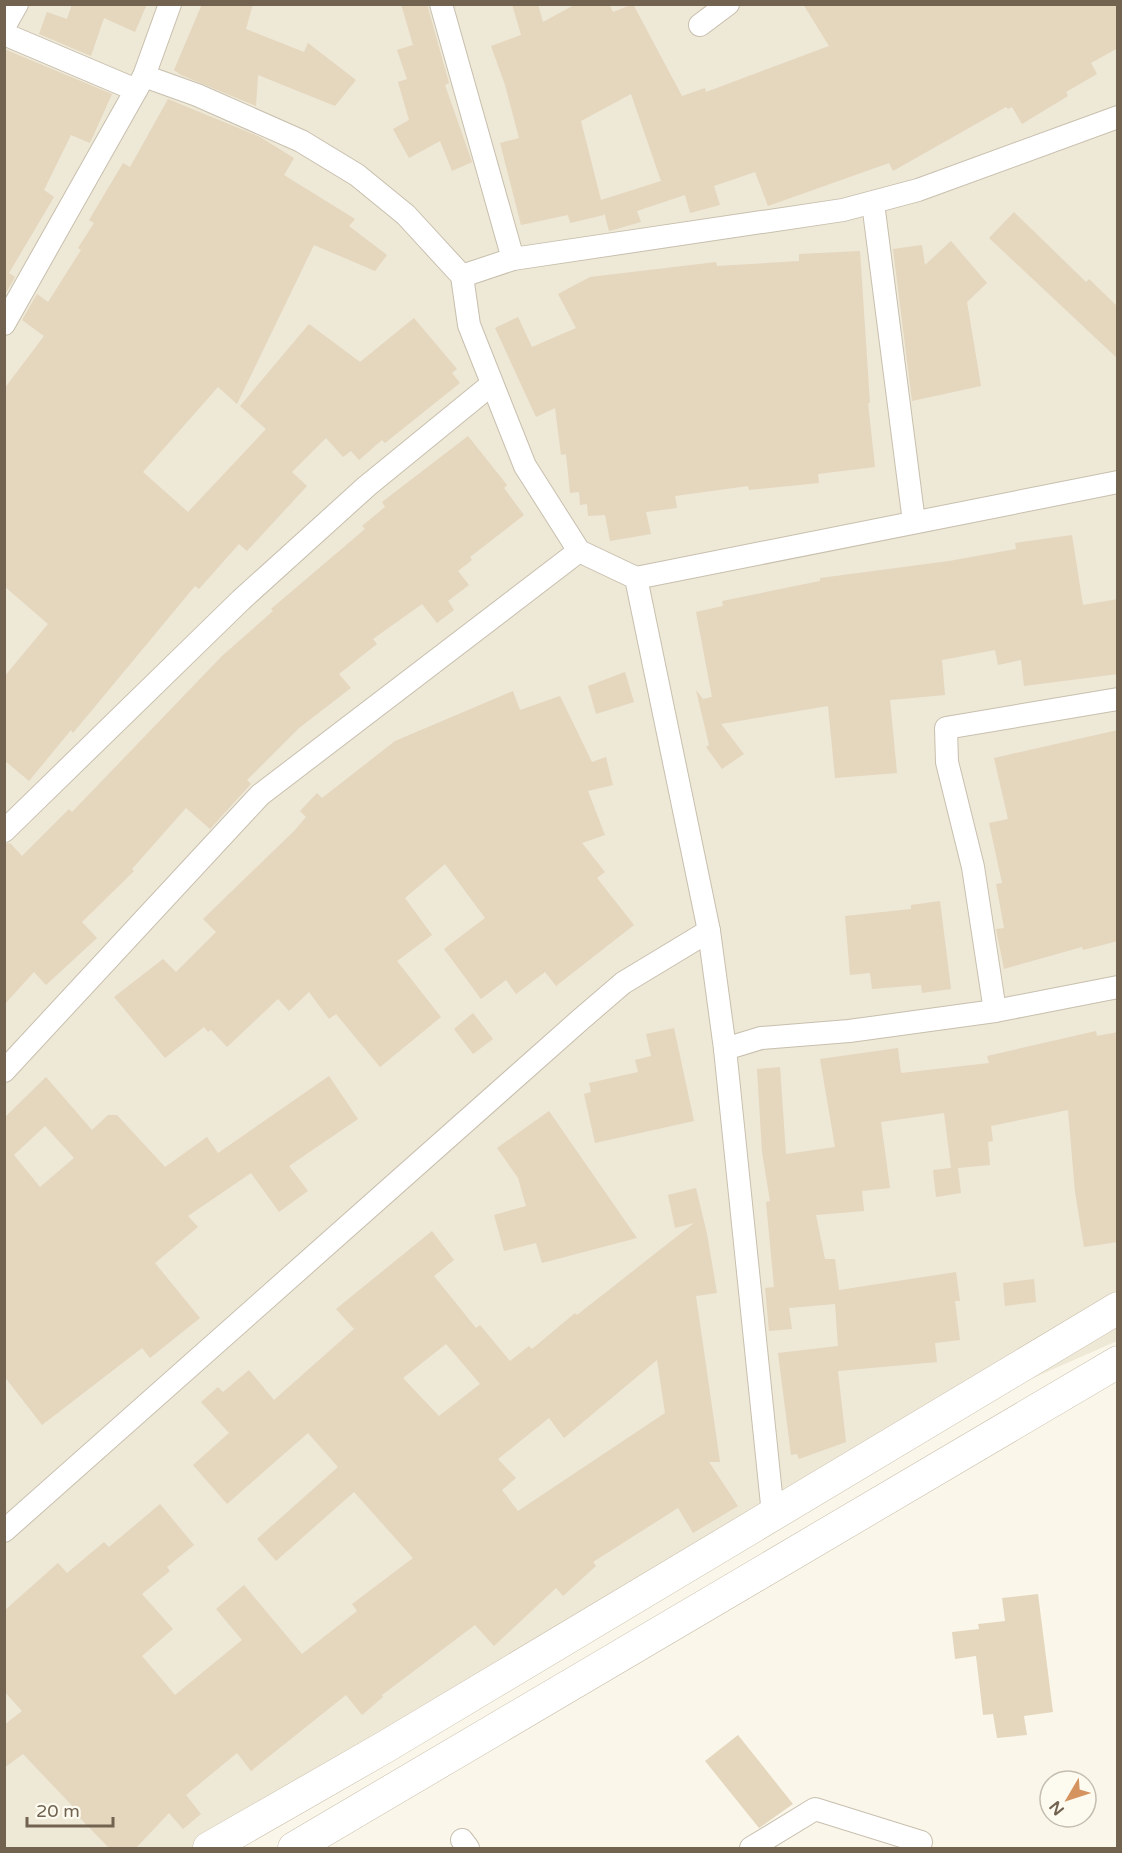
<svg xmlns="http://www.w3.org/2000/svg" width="1122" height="1853" font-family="'Varela Round',sans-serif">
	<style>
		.residential { fill: #eee8d6 }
		.building { fill: #e5d6be; fill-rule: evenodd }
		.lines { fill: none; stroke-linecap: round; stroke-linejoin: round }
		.street-casing { stroke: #c8bfae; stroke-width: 24 }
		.secondary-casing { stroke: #c9beaa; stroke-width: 33 }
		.street { stroke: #fff; stroke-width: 22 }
		.secondary { stroke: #fff; stroke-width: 32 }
	</style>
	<rect width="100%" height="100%" fill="#faf7ea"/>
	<polygon class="residential" points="5,5 1117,5 1117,1341 942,1418 202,1848 5,1848"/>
	<g class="building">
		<polygon points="72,4 147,4 135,32 104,18 91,56 39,34 47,12 67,19"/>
		<polygon points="202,4 253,4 246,29 304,52 308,43 356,80 335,106 258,75 256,106 181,75 174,70"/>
		<polygon points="401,4 427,4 449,83 445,85 472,162 452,171 440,141 409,158 393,129 409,120 398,82 407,79 397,50 413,45"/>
		<path d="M512 4H538L543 22 576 4H609L613 12 633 4 682 96 705 88 706 92 829 46 803 4H1118V48L1091 63 1097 74 1066 92 1068 96 1022 124 1012 107 1008 109 1006 107 893 171 889 163 768 206 755 172 714 186 720 205 690 213 685 195 637 211 641 222 613 230 609 231 604 212V215L570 223 568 215 521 225 500 143 519 138 505 85 491 46 521 35ZM631 94 661 181 601 200 581 121Z"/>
		<polygon points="4,49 112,94 90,143 71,135 44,190 54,197 9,273 15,277 4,296"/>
		<polygon points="168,99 260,137 294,158 284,175 355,219 349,226 387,255 375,271 314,245 237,404 218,387 143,472 188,512 266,429 240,406 309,324 360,362 414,318 457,369 452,373 460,383 385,443 382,440 359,460 351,451 343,457 326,438 292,472 307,486 247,551 239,544 199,589 195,586 73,733 71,730 29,781 4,760 4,677 48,624 4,586 4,389 44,336 22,320 37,294 48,302 81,250 78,248 94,223 89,220 123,163 130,167"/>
		<polygon points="1014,212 1086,282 1089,279 1118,307 1118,359 989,238"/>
		<polygon points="951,241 987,283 967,302 981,386 912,401 893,249 922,245 925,265"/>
		<polygon points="860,251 870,403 868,403 875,467 818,474 819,483 749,490 748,486 675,496 677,508 646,512 651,534 610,541 605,515 588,516 587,504 580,505 579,492 570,493 566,454 561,455 555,408 536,417 495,328 518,317 532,347 576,328 558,294 590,277 716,262 717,266 799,261 799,254"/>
		<polygon points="468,436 507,485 504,488 524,515 470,557 472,560 458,571 469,585 448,601 454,610 437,623 422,604 373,639 377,644 339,674 351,688 299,728 247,780 251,784 210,829 186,808 132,869 134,871 82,922 97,938 46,985 34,972 4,1005 4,844 10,843 22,856 69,809 72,812 222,656 273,611 271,609 365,529 362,526 385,507 382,502"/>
		<polygon points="1072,535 1083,605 1118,599 1118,674 1024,686 1021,660 998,665 995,650 942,660 945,695 890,700 897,773 835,778 828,706 721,724 744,754 722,769 706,747 709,745 696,690 703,699 712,697 696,612 723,606 722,601 820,581 820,578 949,561 1016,549 1015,543"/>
		<polygon points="625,672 634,702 596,714 588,686"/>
		<polygon points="513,691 520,710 560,696 592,762 606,757 613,785 588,791 605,835 582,843 605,872 597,878 634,925 556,986 545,972 516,994 506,980 481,999 444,949 485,918 445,864 405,898 432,935 397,961 441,1017 380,1067 336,1014 329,1019 309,992 289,1011 278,999 227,1047 211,1030 208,1032 204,1027 165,1058 114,997 163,959 176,972 216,932 203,919 295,830 306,817 300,811 317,793 322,798 395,741"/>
		<polygon points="1118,730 1118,941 1083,950 1082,947 1004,969 996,929 1004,928 996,884 1002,883 989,823 1008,819 994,758"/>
		<polygon points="940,901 951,989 922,993 921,985 872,989 870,973 850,975 845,916 911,909 911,905"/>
		<polygon points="473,1013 493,1039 473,1054 454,1029"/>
		<polygon points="674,1028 694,1121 595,1143 584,1094 591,1092 589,1083 638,1072 635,1060 651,1056 646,1034"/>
		<polygon points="1096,1031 1097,1036 1118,1032 1118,1242 1084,1247 1075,1192 1068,1110 991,1126 993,1141 988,1142 990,1165 958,1168 961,1193 936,1197 933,1170 951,1168 944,1113 881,1122 890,1188 862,1191 864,1211 816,1215 825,1259 835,1259 839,1290 956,1272 960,1301 955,1301 960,1340 935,1343 937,1362 838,1371 846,1442 799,1459 797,1454 791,1455 778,1353 838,1346 835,1304 789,1308 792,1329 769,1331 765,1288 774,1287 766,1202 770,1201 762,1152 757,1069 780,1067 786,1154 835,1147 820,1059 898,1048 901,1073 989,1063 987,1056"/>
		<path d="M329 1076 358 1119 289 1166 308 1191 279 1212 251 1173 188 1216 198 1227 155 1263 200 1318 150 1358 142 1348 42 1425 4 1376V1118L46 1077 92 1130 108 1115H117L165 1167 207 1137 218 1153ZM45 1126 74 1158 40 1187 14 1155Z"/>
		<polygon points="549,1111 637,1238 542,1263 536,1243 504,1251 494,1215 526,1206 518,1178 497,1148"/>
		<path d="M696 1188 707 1234 717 1293 696 1296 720 1462H709L738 1506 693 1533 678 1508 593 1562 596 1566 563 1596 556 1588 494 1646 475 1625 382 1695 383 1697 362 1715 346 1695 251 1771 237 1753 186 1795 201 1814 183 1829 169 1813 136 1848H109L78 1816 80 1814 23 1754 4 1768V1725L22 1711 4 1691V1611L58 1563 67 1573 104 1542 109 1547 160 1504 194 1545 167 1567 170 1571 142 1594 173 1629 142 1656 175 1695 242 1640 216 1609 244 1585 302 1654 357 1611 352 1604 413 1558 354 1492 276 1561 257 1539 338 1467 308 1433 227 1504 193 1465 229 1433 201 1402 218 1387 223 1392 249 1370 274 1400 354 1329 336 1309 432 1231 454 1260 434 1276 476 1328 480 1325 510 1361 529 1346 532 1349 575 1313 577 1315 694 1223 675 1228 668 1195ZM446 1344 480 1384 439 1416 403 1378ZM657 1360 665 1413 518 1511 502 1490 516 1478 498 1459 549 1418 564 1438Z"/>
		<polygon points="1034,1279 1036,1302 1005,1306 1003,1283"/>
		<polygon points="1038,1594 1053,1712 1024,1716 1027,1735 997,1738 993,1714 983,1715 976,1656 955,1659 952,1632 979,1629 978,1624 1005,1621 1002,1598"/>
		<polygon points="738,1735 793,1804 759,1828 705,1761"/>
	</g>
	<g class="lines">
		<g class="street-casing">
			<g id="street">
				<polyline points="441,4 513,259"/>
				<polyline points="700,25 728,4"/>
				<polyline points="4,27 17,4"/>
				<polyline points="4,34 136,90"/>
				<polyline points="144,76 197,95 301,141 357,175 406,215 462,276 469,325 525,466 579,551 636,578 1118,482"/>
				<polyline points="873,203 914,522"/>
				<polyline points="462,276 513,259 843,210 918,190 1118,117"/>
				<polyline points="4,324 144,76 170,4"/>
				<polyline points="636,578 709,931 725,1049 773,1514"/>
				<polyline points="4,831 241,600 367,486 492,384"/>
				<polyline points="995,1011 973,867 947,762 946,728 1118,699"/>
				<polyline points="725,1049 761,1038 849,1031 995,1011 1118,987"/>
				<polyline points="4,1071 260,795 579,551"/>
				<polyline points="4,1531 580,1020 623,983 709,931"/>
				<polyline points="462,1840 468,1848"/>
				<polyline points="751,1848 815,1809 921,1842 917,1848"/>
			</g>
		</g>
		<g class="secondary-casing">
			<g id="secondary">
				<polyline points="209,1848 385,1747 1118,1308"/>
				<polyline points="294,1848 1118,1362"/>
			</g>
		</g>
		<use href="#street" class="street"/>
		<use href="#secondary" class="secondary"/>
	</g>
	<rect width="1122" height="1853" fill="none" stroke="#726350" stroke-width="12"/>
	<g transform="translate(1068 1799) rotate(231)"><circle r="28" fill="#fdfbf0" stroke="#c5beb0" stroke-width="1.5"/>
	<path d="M0-4.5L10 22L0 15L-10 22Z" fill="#d4935f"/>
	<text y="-9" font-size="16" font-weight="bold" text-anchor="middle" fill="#726350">N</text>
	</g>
	<path d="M27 1817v9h86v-9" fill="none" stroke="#726350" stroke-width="3"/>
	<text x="36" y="1817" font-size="18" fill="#726350" stroke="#fdfbf0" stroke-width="4.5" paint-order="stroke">20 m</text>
</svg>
